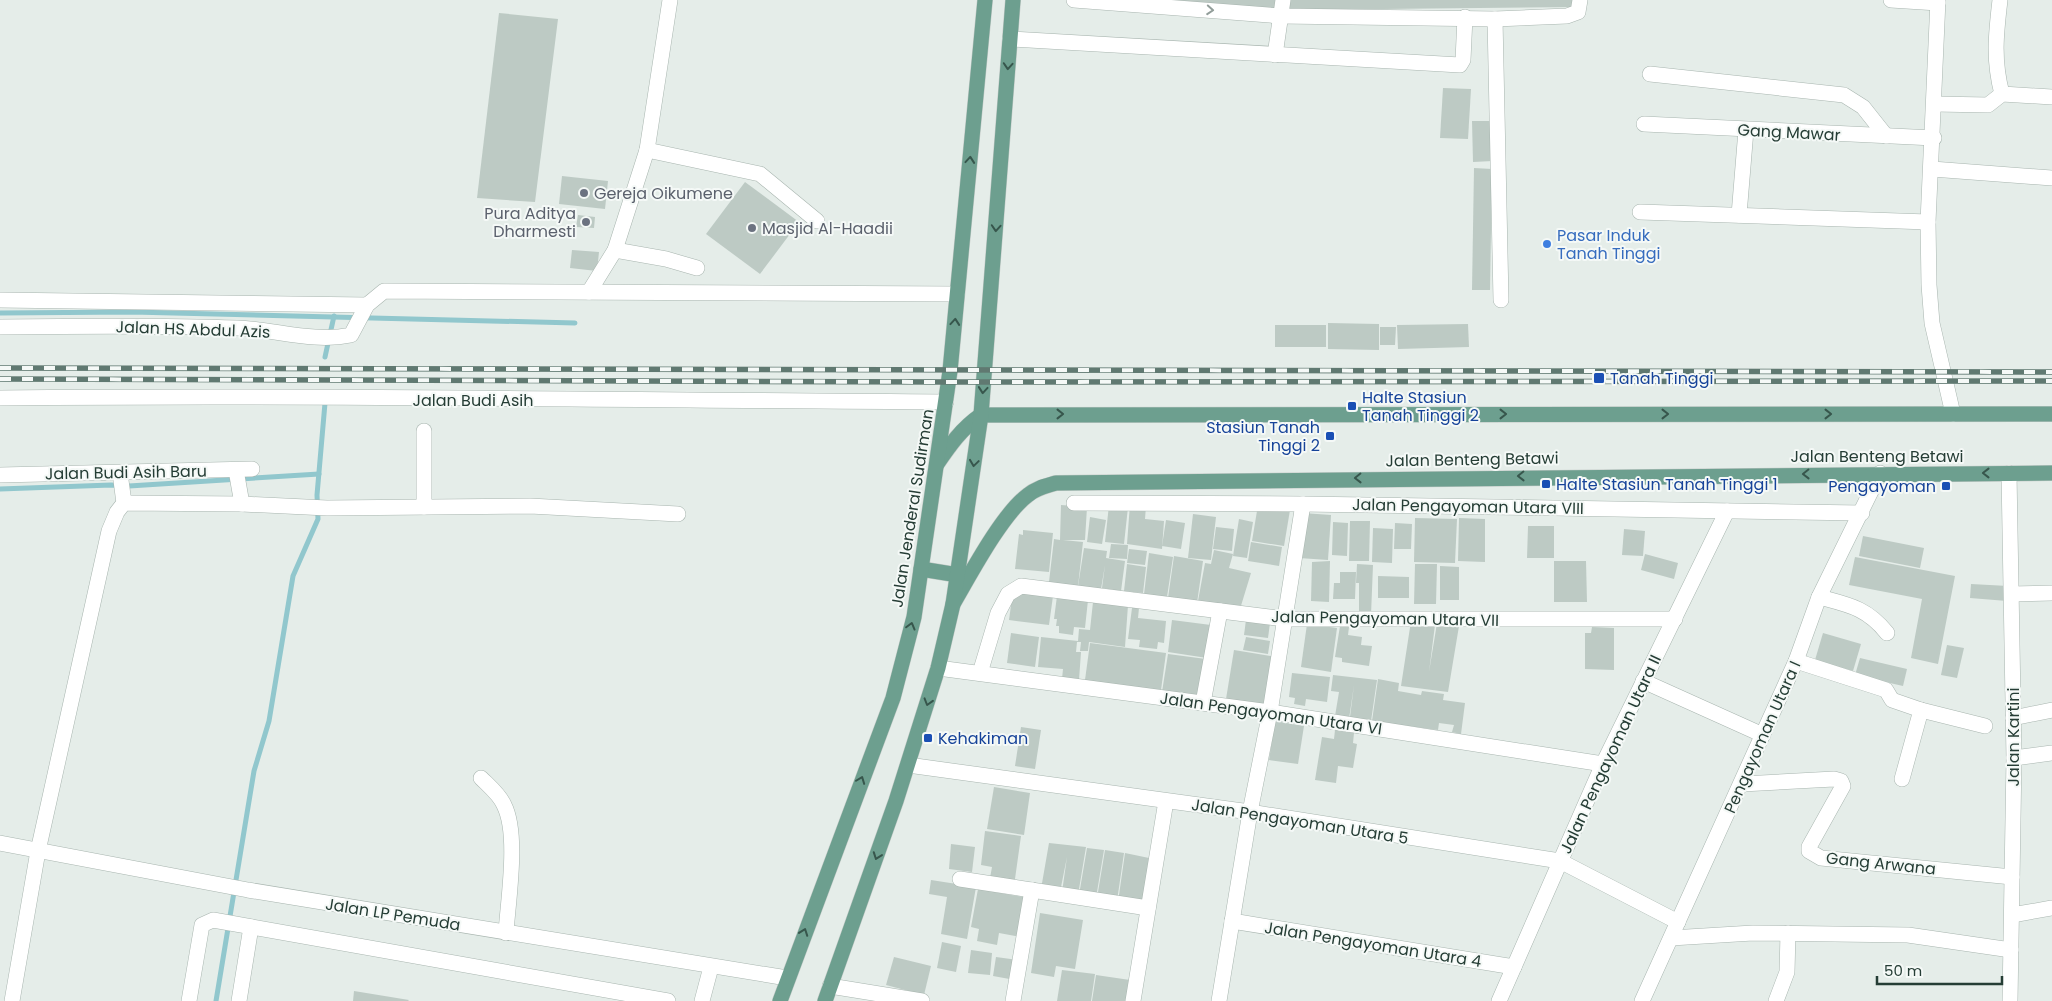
<svg xmlns="http://www.w3.org/2000/svg" width="2052" height="1001" font-family="Poppins,sans-serif">
	<style>
		.lines { fill: none; stroke-linecap: round; stroke-linejoin: round }
		.stream { stroke: #91c7cd; stroke-width: 5 }
		.building { fill: #bdcac4 }
		.minor-casing { stroke: #a8b5af; stroke-width: 16 }
		.major-casing { stroke: #c2c9c6; stroke-width: 16 }
		.minor { stroke: #fff; stroke-width: 15 }
		.major { stroke: #6d9f8f; stroke-width: 15 }
		.rail-casing { stroke: #607971; stroke-width: 5.5 }
		.rail { stroke: #f5f9f7; stroke-width: 4; stroke-dasharray: 11; stroke-linecap: butt }
		.oneway { stroke: #929e9a }
		.oneway2 { stroke: #37564c }
		.worship-dot { fill: #6b7280; stroke: #f5f9f7; stroke-width: 2 }
		.shop-dot { fill: #3f7fe0; stroke: #f5f9f7; stroke-width: 2 }
		.transit-dot { fill: #1a4fb4; stroke: #f5f9f7; stroke-width: 2 }
		.labels { text-anchor: middle; stroke-width: 4; stroke-linejoin: round; paint-order: stroke }
		.street-label { font-size: 16px; fill: #253d35; stroke: #f5f9f7 }
		.worship-label { font-size: 16px; fill: #5b616d; stroke: #f5f9f7; text-anchor: start }
		.shop-label { font-size: 16px; fill: #366cbe; stroke: #f5f9f7; text-anchor: start }
		.transit-label { font-size: 16px; fill: #164399; stroke: #f5f9f7; text-anchor: start }
	</style>
	<rect width="100%" height="100%" fill="#e5ede9"/>
	<g class="lines">
		<g class="stream">
			<polyline points="0,313 132,312 575,323"/>
			<polyline points="325,357 334,316"/>
			<polyline points="0,489 111,485 129,486 319,474"/>
			<polyline points="216,1001 254,771 269,721 293,576 318,519 317,495 325,403"/>
		</g>
	</g>
	<g class="building">
		<polygon points="1154,0 1278,0 1277,11"/>
		<polygon points="1289,0 1575,0 1575,7 1288,10"/>
		<polygon points="499,13 558,19 535,202 477,198"/>
		<polygon points="1443,88 1471,89 1468,139 1440,138"/>
		<polygon points="1472,121 1492,121 1493,161 1473,162"/>
		<polygon points="1474,168 1492,169 1490,290 1472,290"/>
		<polygon points="562,176 608,181 605,209 559,204"/>
		<polygon points="745,182 799,222 760,274 706,234"/>
		<polygon points="578,215 595,217 594,228 576,227"/>
		<polygon points="572,250 599,252 597,271 570,268"/>
		<polygon points="1328,323 1379,324 1379,350 1328,349"/>
		<polygon points="1468,324 1469,347 1398,349 1397,325"/>
		<rect x="1275" y="325" width="51" height="22"/>
		<polygon points="1380,327 1396,327 1395,345 1380,345"/>
		<polygon points="1130,504 1146,506 1145,519 1164,521 1162,549 1127,544"/>
		<polygon points="1061,505 1087,507 1085,540 1063,540 1083,542 1078,586 1049,582 1054,539 1060,540"/>
		<polygon points="1109,505 1128,507 1124,544 1105,542"/>
		<polygon points="1258,505 1290,510 1284,546 1252,541"/>
		<polygon points="1303,513 1331,515 1328,560 1299,558"/>
		<polygon points="1193,514 1216,517 1211,560 1188,558"/>
		<polygon points="1090,517 1106,520 1102,544 1087,542"/>
		<polygon points="1415,518 1457,519 1455,563 1414,562"/>
		<polygon points="1459,518 1485,519 1485,562 1458,561"/>
		<polygon points="1239,519 1253,522 1247,558 1233,556"/>
		<polygon points="1166,520 1185,523 1181,549 1162,546"/>
		<polygon points="1350,521 1370,521 1369,561 1349,561"/>
		<polygon points="1333,522 1348,523 1347,556 1332,555"/>
		<polygon points="1395,523 1412,524 1411,549 1394,549"/>
		<polygon points="1528,526 1554,526 1554,558 1527,558"/>
		<polygon points="1216,527 1234,529 1232,551 1213,549"/>
		<polygon points="1373,528 1393,529 1392,563 1372,562"/>
		<polygon points="1624,529 1645,531 1643,556 1622,555"/>
		<polygon points="1023,530 1053,533 1049,572 1015,569 1019,534 1023,535"/>
		<polygon points="1863,536 1924,548 1920,568 1859,556"/>
		<polygon points="1251,542 1282,547 1279,566 1248,561"/>
		<polygon points="1111,544 1128,545 1127,559 1109,558"/>
		<polygon points="1084,548 1107,551 1106,558 1125,561 1121,591 1102,588 1105,565 1101,589 1078,586"/>
		<polygon points="1129,549 1147,551 1145,565 1127,563"/>
		<polygon points="1214,550 1233,554 1229,568 1251,573 1240,609 1198,601 1205,563 1211,564"/>
		<polygon points="1149,553 1173,557 1167,597 1144,594"/>
		<polygon points="1645,554 1678,563 1674,579 1641,570"/>
		<polygon points="1174,556 1203,561 1197,603 1168,598"/>
		<polygon points="1855,557 1955,576 1938,664 1911,658 1922,599 1849,585"/>
		<polygon points="1330,561 1329,602 1311,601 1312,562"/>
		<polygon points="1554,561 1586,561 1587,602 1554,602"/>
		<polygon points="1127,564 1146,567 1143,593 1124,591"/>
		<polygon points="1357,564 1373,565 1371,615 1359,615 1359,583 1356,583"/>
		<polygon points="1415,564 1437,564 1436,604 1414,604"/>
		<polygon points="1440,566 1459,567 1459,600 1440,600"/>
		<polygon points="1340,572 1356,572 1355,599 1333,599 1334,583 1340,583"/>
		<polygon points="1378,576 1409,577 1409,598 1378,598"/>
		<polygon points="1971,584 2008,586 2007,601 1970,598"/>
		<polygon points="1013,591 1053,596 1049,625 1009,620"/>
		<polygon points="1057,596 1088,600 1085,628 1074,627 1073,635 1059,633 1059,626 1056,626 1057,619 1054,619"/>
		<polygon points="1093,602 1128,605 1125,647 1089,642 1088,651 1080,651 1081,642 1077,642 1076,652 1081,652 1079,680 1062,679 1063,669 1038,667 1041,637 1078,641 1079,629 1090,630"/>
		<polygon points="1132,608 1139,608 1138,618 1166,621 1164,643 1158,642 1157,649 1139,647 1140,640 1128,639"/>
		<polygon points="1172,620 1211,625 1207,658 1168,652"/>
		<polygon points="1246,620 1270,623 1268,638 1244,635"/>
		<polygon points="1411,621 1435,625 1429,672 1437,623 1459,626 1448,692 1401,686"/>
		<polygon points="1307,624 1337,628 1331,672 1301,667"/>
		<polygon points="1340,626 1349,627 1348,635 1362,637 1361,645 1372,646 1369,666 1342,662 1342,658 1335,657"/>
		<polygon points="1592,627 1614,628 1614,670 1585,669 1585,633 1591,633"/>
		<polygon points="1011,633 1039,637 1035,667 1007,663"/>
		<polygon points="1823,633 1861,644 1853,671 1815,660"/>
		<polygon points="1246,637 1270,641 1268,654 1243,650"/>
		<polygon points="1090,643 1166,653 1161,690 1085,680"/>
		<polygon points="1947,645 1964,648 1957,678 1941,675"/>
		<polygon points="1234,650 1277,657 1269,706 1226,699"/>
		<polygon points="1168,654 1206,659 1201,697 1162,692"/>
		<polygon points="1860,658 1907,669 1903,686 1855,675"/>
		<polygon points="1292,673 1330,677 1327,702 1306,699 1305,706 1294,704 1295,698 1289,697"/>
		<polygon points="1333,675 1377,680 1371,721 1350,717 1354,685 1349,719 1335,716 1339,692 1331,691"/>
		<polygon points="1378,679 1399,683 1398,691 1421,695 1422,691 1444,694 1443,700 1465,703 1461,734 1452,732 1454,725 1439,723 1438,730 1372,721"/>
		<polygon points="1275,721 1304,726 1298,764 1269,760"/>
		<polygon points="1021,727 1041,730 1035,769 1015,766"/>
		<polygon points="1335,730 1354,733 1353,743 1357,744 1353,768 1338,766 1336,783 1315,780 1322,737 1334,739"/>
		<polygon points="994,787 1030,793 1024,835 987,829"/>
		<polygon points="985,831 1021,836 1014,886 990,878 992,867 981,865"/>
		<polygon points="1049,843 1086,847 1078,895 1062,892 1067,857 1060,892 1041,889"/>
		<polygon points="951,844 975,847 972,872 949,869"/>
		<polygon points="1087,848 1104,850 1096,898 1079,895"/>
		<polygon points="1105,850 1124,853 1117,901 1097,898"/>
		<polygon points="1125,853 1149,858 1142,905 1118,902"/>
		<polygon points="931,880 976,887 967,939 941,934 947,897 929,894"/>
		<polygon points="978,889 1028,898 1021,937 999,933 997,945 977,941 979,929 971,927"/>
		<polygon points="1040,913 1083,920 1075,969 1056,966 1054,977 1031,973"/>
		<polygon points="942,942 961,946 956,972 937,968"/>
		<polygon points="971,950 992,953 990,975 968,973"/>
		<polygon points="894,957 931,966 924,995 886,985"/>
		<polygon points="996,957 1018,960 1015,980 993,976"/>
		<polygon points="1062,970 1095,974 1091,1001 1057,1001"/>
		<polygon points="1096,975 1130,980 1127,1001 1092,1001"/>
		<polygon points="354,991 409,1000 408,1001 353,1001"/>
	</g>
	<g class="lines">
		<g class="minor-casing">
			<g id="minor">
				<polyline points="1074,0 1281,16 1495,19 1567,16 1578,12 1580,0"/>
				<polyline points="1891,0 1938,3"/>
				<polyline points="1938,0 1928,222 1929,285 1932,323 1953,414"/>
				<path d="M2000 0C1996 34 1993 60 2002 94"/>
				<polyline points="1495,19 1501,300"/>
				<polyline points="1010,39 1460,65 1463,60 1465,17"/>
				<polyline points="1275,55 1283,0"/>
				<polyline points="1650,74 1844,95 1863,107 1886,136"/>
				<polyline points="1935,104 1988,105 2002,94 2052,97"/>
				<polyline points="1644,124 1934,138"/>
				<polyline points="647,150 670,0"/>
				<polyline points="1932,169 2052,178"/>
				<polyline points="1640,212 1928,222"/>
				<polyline points="1739,215 1746,130"/>
				<polyline points="615,250 666,259 697,268"/>
				<polyline points="589,292 615,250 647,150 760,174 817,221"/>
				<polyline points="0,300 367,305"/>
				<path d="M0 327C79 326 158 325 237 328 274 329 313 343 351 335L367 305 384 291 957 294"/>
				<path d="M0 398C315 395 631 400 946 402"/>
				<polyline points="236,470 242,504"/>
				<polyline points="120,473 124,503"/>
				<polyline points="2009,473 2014,758 2010,1001"/>
				<polyline points="0,475 252,469"/>
				<polyline points="1074,503 1303,504 1862,513"/>
				<polyline points="424,507 424,431"/>
				<polyline points="2012,594 2052,593"/>
				<path d="M1819 597C1849 605 1867 608 1887 633"/>
				<polyline points="1796,661 1886,690 1892,700 1921,710 1985,726"/>
				<polyline points="938,668 1270,712 1603,764"/>
				<polyline points="980,673 998,613 1008,594 1021,586 1285,619 1675,619"/>
				<polyline points="1643,681 1763,735"/>
				<polyline points="1203,703 1220,611"/>
				<polyline points="2013,718 2052,710"/>
				<polyline points="2014,758 2052,753"/>
				<polyline points="908,765 1250,812 1560,861 1678,922"/>
				<path d="M481 778C489 786 500 795 504 805 519 834 508 900 506 933"/>
				<polyline points="1902,779 1921,710"/>
				<polyline points="1742,784 1834,779 1841,781 1843,786 1809,847 1809,851 1821,858 2012,877"/>
				<polyline points="0,843 248,890 787,978"/>
				<polyline points="960,879 1148,908"/>
				<polyline points="2012,915 2052,908"/>
				<polyline points="1232,921 1514,967"/>
				<polyline points="1671,938 1753,933 1908,935 2011,950"/>
				<polyline points="830,986 922,1001"/>
				<polyline points="12,1001 38,851 109,531 117,512 124,503 242,504 327,508 530,506 678,514"/>
				<polyline points="189,1001 202,925 213,920 668,1001"/>
				<polyline points="239,1001 251,927"/>
				<polyline points="702,1001 711,967"/>
				<polyline points="1013,1001 1032,890"/>
				<polyline points="1133,1001 1166,801"/>
				<polyline points="1219,1001 1250,812 1270,712 1303,504"/>
				<polyline points="1499,1001 1603,764 1727,511"/>
				<polyline points="1642,1001 1796,661 1819,597 1880,473"/>
				<polyline points="1776,1001 1787,972 1788,933"/>
			</g>
		</g>
		<g class="major-casing">
			<g id="major">
				<path d="M937 464C950 445 962 428 981 415L2052 414"/>
				<polyline points="921,569 958,575"/>
				<path d="M953 604C970 575 1002 514 1028 495 1036 488 1046 486 1056 483L2052 473"/>
				<polyline points="780,1001 893,698 914,617 950,371 985,0"/>
				<polyline points="825,1001 896,801 938,668 953,604 981,415 1013,0"/>
			</g>
		</g>
		<use href="#minor" class="minor"/>
		<use href="#major" class="major"/>
		<g class="rail-casing">
			<g id="rail">
				<polyline points="0,368 2052,372"/>
				<polyline points="0,379 948,382 2052,381"/>
			</g>
		</g>
		<use href="#rail" class="rail"/>
	</g>
	<defs><path id="oneway-chevron" d="M-2-3.5L2.5 0L-2 3.5" fill="none" stroke-width="1.6" stroke-linecap="round" stroke-linejoin="round" transform="scale(1.25)"/></defs>
	<use class="oneway" href="#oneway-chevron" transform="translate(1210 10) rotate(4)"/>
	<g class="oneway2">
		<use href="#oneway-chevron" transform="translate(1008 66) rotate(94)"/>
		<use href="#oneway-chevron" transform="translate(970 160) rotate(-85)"/>
		<use href="#oneway-chevron" transform="translate(996 228) rotate(94)"/>
		<use href="#oneway-chevron" transform="translate(955 322) rotate(-85)"/>
		<use href="#oneway-chevron" transform="translate(983 390) rotate(95)"/>
		<use href="#oneway-chevron" transform="translate(1060 414)"/>
		<use href="#oneway-chevron" transform="translate(1503 414)"/>
		<use href="#oneway-chevron" transform="translate(1665 414)"/>
		<use href="#oneway-chevron" transform="translate(1828 414)"/>
		<use href="#oneway-chevron" transform="translate(974 463) rotate(98)"/>
		<use href="#oneway-chevron" transform="translate(1986 473) rotate(180)"/>
		<use href="#oneway-chevron" transform="translate(1806 474) rotate(179)"/>
		<use href="#oneway-chevron" transform="translate(1521 476) rotate(179)"/>
		<use href="#oneway-chevron" transform="translate(1358 478) rotate(179)"/>
		<use href="#oneway-chevron" transform="translate(911 626) rotate(-75)"/>
		<use href="#oneway-chevron" transform="translate(928 702) rotate(107)"/>
		<use href="#oneway-chevron" transform="translate(861 780) rotate(-69)"/>
		<use href="#oneway-chevron" transform="translate(877 856) rotate(110)"/>
		<use href="#oneway-chevron" transform="translate(804 932) rotate(-70)"/>
	</g>
	<g class="worship-dot">
		<circle cx="584" cy="193" r="5"/>
		<circle cx="586" cy="222" r="5"/>
		<circle cx="752" cy="228" r="5"/>
	</g>
	<circle class="shop-dot" cx="1547" cy="244" r="5"/>
	<g class="transit-dot">
		<rect x="1593" y="372" width="12" height="12" rx="2.5"/>
		<rect x="1347" y="401" width="10" height="10" rx="2.5"/>
		<rect x="1325" y="431" width="10" height="10" rx="2.5"/>
		<rect x="1541" y="479" width="10" height="10" rx="2.5"/>
		<rect x="1941" y="481" width="10" height="10" rx="2.5"/>
		<rect x="923" y="733" width="10" height="10" rx="2.5"/>
	</g>
	<g class="labels">
		<g class="street-label">
			<text transform="translate(1789 132) rotate(3)" y="6">Gang Mawar</text>
			<text transform="translate(193 329) rotate(2)" y="6">Jalan HS Abdul Azis</text>
			<text x="473" y="406">Jalan Budi Asih</text>
			<text x="1877" y="462">Jalan Benteng Betawi</text>
			<text transform="translate(1472 459) rotate(-1)" y="6">Jalan Benteng Betawi</text>
			<text transform="translate(126 472) rotate(-1)" y="6">Jalan Budi Asih Baru</text>
			<text transform="translate(1468 506) rotate(1)" y="6">Jalan Pengayoman Utara VIII</text>
			<text transform="translate(912 508) rotate(-81)" y="6">Jalan Jenderal Sudirman</text>
			<text transform="translate(1385 618) rotate(1)" y="6">Jalan Pengayoman Utara VII</text>
			<text transform="translate(1271 713) rotate(8)" y="6">Jalan Pengayoman Utara VI</text>
			<text transform="translate(1762 737) rotate(-66)" y="6">Pengayoman Utara I</text>
			<text transform="translate(2013 737) rotate(-90)" y="6">Jalan Kartini</text>
			<text transform="translate(1610 754) rotate(-65)" y="6">Jalan Pengayoman Utara II</text>
			<text transform="translate(1300 821) rotate(9)" y="6">Jalan Pengayoman Utara 5</text>
			<text transform="translate(1881 863) rotate(6)" y="6">Gang Arwana</text>
			<text transform="translate(393 914) rotate(9)" y="6">Jalan LP Pemuda</text>
			<text transform="translate(1373 944) rotate(9)" y="6">Jalan Pengayoman Utara 4</text>
		</g>
		<g class="worship-label">
			<text x="594" y="199">Gereja Oikumene</text>
			<text x="576" y="219" text-anchor="end">Pura Aditya<tspan x="576" dy="18">Dharmesti</tspan></text>
			<text x="762" y="234">Masjid Al-Haadii</text>
		</g>
		<g class="shop-label">
			<text x="1557" y="241">Pasar Induk<tspan x="1557" dy="18">Tanah Tinggi</tspan></text>
		</g>
		<g class="transit-label">
			<text x="1610" y="384">Tanah Tinggi</text>
			<text x="1362" y="403">Halte Stasiun<tspan x="1362" dy="18">Tanah Tinggi 2</tspan></text>
			<text x="1320" y="433" text-anchor="end">Stasiun Tanah<tspan x="1320" dy="18">Tinggi 2</tspan></text>
			<text x="1556" y="490">Halte Stasiun Tanah Tinggi 1</text>
			<text x="1936" y="492" text-anchor="end">Pengayoman</text>
			<text x="938" y="744">Kehakiman</text>
		</g>
	</g>
	<path d="M1877 976v8h125v-8" fill="none" stroke="#253d35" stroke-width="2.5"/>
	<text x="1884" y="976" font-size="15" fill="#253d35" stroke="#f5f9f7" stroke-width="4" paint-order="stroke">50 m</text>
</svg>
